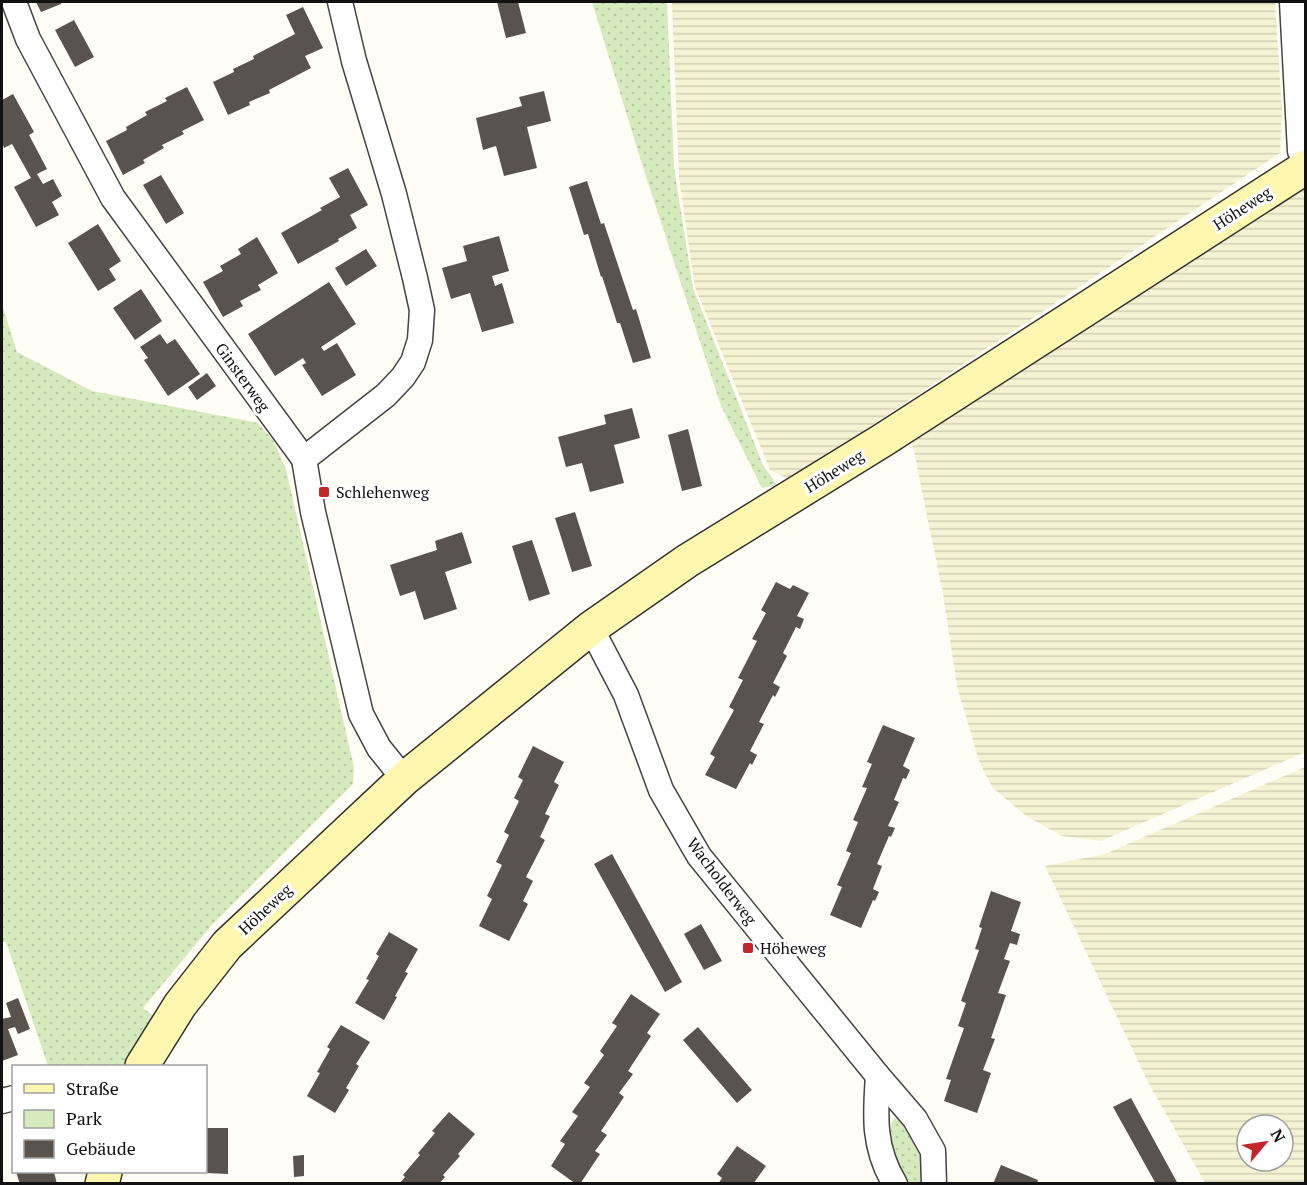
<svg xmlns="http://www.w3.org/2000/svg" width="1307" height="1185" font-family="'PT Serif',serif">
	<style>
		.farmland { fill: url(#farmland-rules); fill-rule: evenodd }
		.green { fill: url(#green-dots) }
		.building { fill: #5a524d }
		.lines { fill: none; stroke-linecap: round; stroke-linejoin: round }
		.street-casing { stroke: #444; stroke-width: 27 }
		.secondary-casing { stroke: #333; stroke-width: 36 }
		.street { stroke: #fff; stroke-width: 24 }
		.secondary { stroke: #fff6b0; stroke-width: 33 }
		.poi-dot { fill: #c4262e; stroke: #fff; stroke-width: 2 }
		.labels { text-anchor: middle; stroke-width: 6; stroke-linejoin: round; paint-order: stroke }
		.street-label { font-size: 16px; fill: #111; stroke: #fff }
		.poi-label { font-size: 16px; fill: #111; stroke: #fff; text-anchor: start }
	</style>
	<defs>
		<pattern id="farmland-rules" width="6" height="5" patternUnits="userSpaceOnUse" patternTransform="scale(1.5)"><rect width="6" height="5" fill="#f6f3d4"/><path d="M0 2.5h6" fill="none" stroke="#d2cfb5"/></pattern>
		<pattern id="green-dots" width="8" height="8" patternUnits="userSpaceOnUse" patternTransform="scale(1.5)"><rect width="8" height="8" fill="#d5ebbd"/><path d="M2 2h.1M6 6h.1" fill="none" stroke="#b6c8a1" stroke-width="1.8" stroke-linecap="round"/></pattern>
	</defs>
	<rect width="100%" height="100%" fill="#fffdf5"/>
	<g class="farmland">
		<polygon points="672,2 1275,2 1282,110 1280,153 811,466 786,478 770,470 695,287 679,179"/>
		<polygon points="1305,177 1305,752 1101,841 1062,836 1026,816 992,787 979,761 957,686 943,594 911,437"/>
		<path d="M1305 767V1183H1205L1148 1082 1045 866 1105 854ZM1247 1125H1283V1161H1247Z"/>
	</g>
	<g class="green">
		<polygon points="592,2 667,2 674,167 693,288 763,465 777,485 762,488 721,406 641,161"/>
		<polygon points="2,304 17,352 92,391 258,423 274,442 286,469 354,767 353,784 211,926 143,1008 155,1017 122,1066 48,1066 6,942 2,942"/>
		<polygon points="898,1115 925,1153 928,1183 903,1183 890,1143 891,1123"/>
	</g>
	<g class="building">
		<polygon points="36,2 61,2 61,4 41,12"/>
		<polygon points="497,2 518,2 526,33 506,38"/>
		<polygon points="303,7 323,48 305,56 311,68 269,90 270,93 249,102 250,105 228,115 213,82 234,72 233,69 254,59 253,56 295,34 286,15"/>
		<polygon points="74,20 94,57 75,67 55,30"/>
		<polygon points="187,87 204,120 182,131 184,134 162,145 164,148 143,160 145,163 123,175 106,141 127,130 126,127 147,115 145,112 167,101 165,98"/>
		<polygon points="544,91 551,121 527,127 537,168 504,176 496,146 483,150 476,118 522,106 519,97"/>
		<polygon points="13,94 34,132 29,135 47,169 37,174 43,184 53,179 62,196 52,202 59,215 36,227 14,187 31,178 12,144 4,148 2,142 2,100"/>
		<polygon points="348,168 368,205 350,215 357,228 338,239 339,241 298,264 281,233 322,210 320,208 340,197 329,178"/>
		<polygon points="161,175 184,213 166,224 143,185"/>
		<polygon points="587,181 601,224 604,223 633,310 636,309 651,358 633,363 620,323 617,323 602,276 601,277 588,234 584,235 569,187"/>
		<polygon points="98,224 121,261 109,269 116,280 98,291 68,243"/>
		<polygon points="499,236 509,271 492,276 495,286 502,283 514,323 482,332 470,293 451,299 442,268 467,261 463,246"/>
		<polygon points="257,237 278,273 258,285 261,290 240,301 243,306 223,317 203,282 223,271 220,266 241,254 238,249"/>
		<polygon points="366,249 377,266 346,286 335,268"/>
		<polygon points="329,282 356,324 321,347 324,351 337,343 356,375 322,396 302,365 306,363 303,358 275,376 248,334"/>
		<polygon points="141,289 162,321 135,340 113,308"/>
		<polygon points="160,334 167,344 175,339 200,374 168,396 144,360 148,358 140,347"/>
		<polygon points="207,373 216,386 197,400 188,387"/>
		<polygon points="632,408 640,438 614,445 624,483 590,492 582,463 566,467 558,437 606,424 604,415"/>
		<polygon points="688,429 702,486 682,491 668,435"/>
		<polygon points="575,512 592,566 572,572 555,518"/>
		<polygon points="462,532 472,563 445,572 457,609 424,620 415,591 400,596 390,565 437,550 435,541"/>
		<polygon points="532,540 550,594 529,601 512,546"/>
		<polygon points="776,582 790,589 793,585 809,593 797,616 804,619 800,629 796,627 783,653 787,656 773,683 780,687 775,697 773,695 759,722 764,724 750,751 757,755 752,765 750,763 736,789 705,775 715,757 710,754 734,710 729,707 743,680 738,678 757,641 752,639 766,613 761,610"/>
		<polygon points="883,725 915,738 903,766 910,770 906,779 903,778 894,800 899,802 888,826 895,828 891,837 889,836 877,864 882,866 873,889 879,892 875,901 873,900 861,928 830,915 842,887 837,885 851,853 846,851 858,822 853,820 867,788 862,787 872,764 867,762"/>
		<polygon points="533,746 564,762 554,782 559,785 545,814 550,816 540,837 545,840 526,877 533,881 523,901 528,904 509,941 479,926 492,899 487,896 502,865 496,862 509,835 504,832 519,801 514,798 523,780 518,777"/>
		<polygon points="612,854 682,982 665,992 594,864"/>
		<polygon points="991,891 1021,902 1011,931 1020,934 1017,945 1010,943 1004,959 1010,961 998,993 1006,995 991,1038 995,1039 983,1070 991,1073 977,1113 944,1101 951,1080 946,1079 964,1028 958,1026 966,1003 961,1001 979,950 975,949 982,928 979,927"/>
		<polygon points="701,924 722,961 704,970 684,934"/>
		<polygon points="389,932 418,949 405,972 408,973 395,996 397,997 384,1020 355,1003 369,980 366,979 379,956 376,954"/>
		<polygon points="631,994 660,1014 647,1033 651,1036 628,1071 633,1074 619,1093 624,1097 601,1131 607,1135 595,1151 600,1154 580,1184 576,1184 551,1166 565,1144 560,1141 578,1116 572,1112 590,1087 584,1083 604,1055 600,1051 617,1026 612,1023"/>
		<polygon points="18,998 30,1029 18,1034 15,1027 8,1029 18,1055 2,1061 2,1019 11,1017 6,1003"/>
		<polygon points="341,1025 370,1042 356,1064 359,1066 346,1088 349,1090 335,1113 307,1096 320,1073 317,1072 330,1049 327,1047"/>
		<polygon points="698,1027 752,1090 737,1103 683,1040"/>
		<polygon points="1131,1098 1178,1184 1156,1184 1113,1107"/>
		<polygon points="449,1112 475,1134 458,1154 460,1156 443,1175 445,1177 439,1184 399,1184 405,1177 403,1175 420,1155 418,1153 435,1133 432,1131"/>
		<polygon points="206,1128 228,1128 228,1174 206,1173"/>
		<polygon points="737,1146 766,1166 753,1184 718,1184 722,1178 717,1174"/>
		<polygon points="304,1155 304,1176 294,1177 293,1156"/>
		<polygon points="1001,1165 1038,1180 1037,1184 993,1184"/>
		<polygon points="16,1172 54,1172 57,1184 20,1184"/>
	</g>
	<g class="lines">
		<g class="street-casing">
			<g id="street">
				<polyline points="14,2 28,39 113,198 304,459 313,512 361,714 379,748 404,779"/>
				<polyline points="1292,2 1300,151 1306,164"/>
				<polyline points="304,459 386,395 403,377 413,362 420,340 422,310 415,278 394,194 354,61 340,2"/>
				<polyline points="591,628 626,695 661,790 699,856 878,1076 915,1119 933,1151 934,1184"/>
				<path d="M878 1076C875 1116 873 1148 895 1184"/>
				<polyline points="2,1101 14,1098"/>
			</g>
		</g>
		<g class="secondary-casing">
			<g id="secondary">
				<polyline points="142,1066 180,1005 227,945 404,779 591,628 687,561 883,440 1306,167"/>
				<polyline points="102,1184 105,1172"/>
			</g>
		</g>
		<use href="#street" class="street"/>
		<use href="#secondary" class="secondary"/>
	</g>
	<g class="poi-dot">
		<rect x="318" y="486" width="12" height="12" rx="3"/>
		<rect x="742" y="942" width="12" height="12" rx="3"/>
	</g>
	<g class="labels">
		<g class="street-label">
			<text transform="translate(1242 208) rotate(-33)" y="6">Höheweg</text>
			<text transform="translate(243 377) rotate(54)" y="6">Ginsterweg</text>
			<text transform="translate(834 471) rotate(-32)" y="6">Höheweg</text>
			<text transform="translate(722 881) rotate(53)" y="6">Wacholderweg</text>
			<text transform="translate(265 909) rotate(-43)" y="6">Höheweg</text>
		</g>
		<g class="poi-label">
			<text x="336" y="498">Schlehenweg</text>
			<text x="760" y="954">Höheweg</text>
		</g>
	</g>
	<rect width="1307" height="1185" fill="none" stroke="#111111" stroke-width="6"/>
	<rect x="12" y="1065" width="195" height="108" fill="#ffffff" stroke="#a0a0a0" stroke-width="1.5"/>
	<rect x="24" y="1084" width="30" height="9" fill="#fff6b0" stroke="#a0a0a0" stroke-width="1.5"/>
	<text x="66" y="1095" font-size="18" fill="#111111">Straße</text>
	<rect x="24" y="1110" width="30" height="18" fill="#d5ebbd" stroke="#a0a0a0" stroke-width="1.5"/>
	<text x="66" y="1125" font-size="18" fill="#111111">Park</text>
	<rect x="24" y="1140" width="30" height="18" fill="#5a524d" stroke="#a0a0a0" stroke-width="1.5"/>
	<text x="66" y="1155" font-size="18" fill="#111111">Gebäude</text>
	<g transform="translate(1265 1143) rotate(61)"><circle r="28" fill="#ffffff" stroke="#a0a0a0" stroke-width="1.5"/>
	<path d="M0-4.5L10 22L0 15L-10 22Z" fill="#c4262e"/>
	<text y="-9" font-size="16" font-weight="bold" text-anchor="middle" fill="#111111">N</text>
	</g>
</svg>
